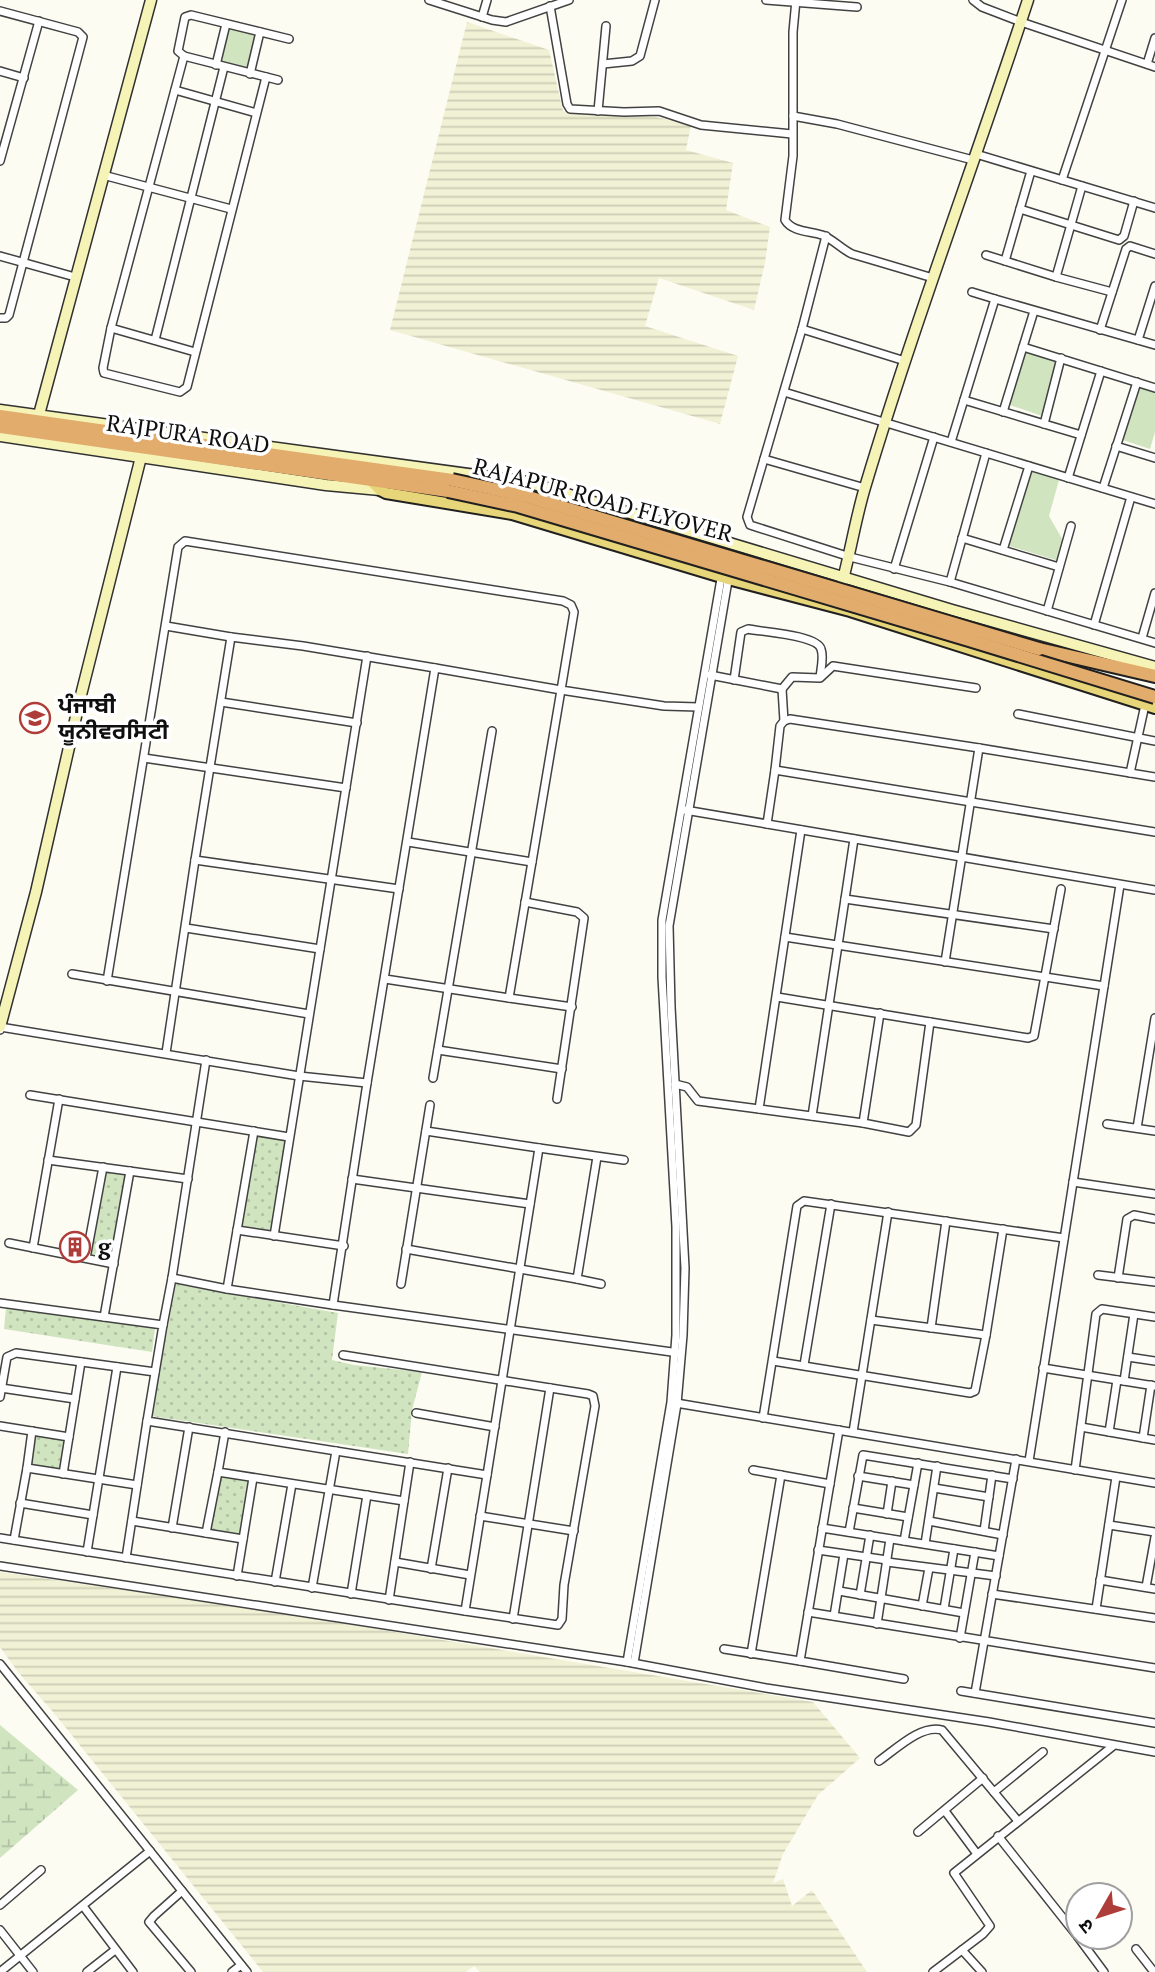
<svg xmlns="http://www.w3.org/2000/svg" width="1155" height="1972" font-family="'PT Serif','Noto Sans Devanagari','Noto Sans Gurmukhi',serif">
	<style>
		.farmland { fill: url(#farmland-rules) }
		.grass { fill: url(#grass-dots) }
		.wetland { fill: url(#wetland-marsh) }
		.park { fill: #d0e4c0 }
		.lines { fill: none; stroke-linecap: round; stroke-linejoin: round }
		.street-casing { stroke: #424242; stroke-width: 10 }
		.secondary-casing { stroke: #313131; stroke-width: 13 }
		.primary-casing { stroke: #202020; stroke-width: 14 }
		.highway-casing { stroke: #202020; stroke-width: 16 }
		.street { stroke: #fff; stroke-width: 7 }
		.secondary { stroke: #f5f3b6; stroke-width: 10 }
		.primary { stroke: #e7d579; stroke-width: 10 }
		.highway { stroke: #e2ac6c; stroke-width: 12 }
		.highway-bridge-casing { stroke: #202020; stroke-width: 16; stroke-linecap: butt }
		.highway-bridge { stroke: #e2ac6c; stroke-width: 12 }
		.labels { text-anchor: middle; stroke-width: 7; stroke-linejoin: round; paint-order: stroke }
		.street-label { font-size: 23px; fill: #0f0f0f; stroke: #fff }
		.poi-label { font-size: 23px; font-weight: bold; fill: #0f0f0f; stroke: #fff; text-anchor: start }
	</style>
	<defs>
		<pattern id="farmland-rules" width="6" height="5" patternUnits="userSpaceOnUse" patternTransform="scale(1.75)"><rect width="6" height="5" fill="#f1f1d5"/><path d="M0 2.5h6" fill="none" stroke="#cdcdb6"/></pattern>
		<pattern id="grass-dots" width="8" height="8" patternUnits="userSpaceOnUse" patternTransform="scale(1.75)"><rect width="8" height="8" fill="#d0e4c0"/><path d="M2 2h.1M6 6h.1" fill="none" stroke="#b1c2a4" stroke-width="1.8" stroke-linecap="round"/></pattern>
		<pattern id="wetland-marsh" width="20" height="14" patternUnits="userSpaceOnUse" patternTransform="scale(1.75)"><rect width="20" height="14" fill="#d0e4c0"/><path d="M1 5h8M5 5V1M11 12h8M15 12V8" fill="none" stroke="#b1c2a4"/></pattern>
	</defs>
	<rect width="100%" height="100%" fill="#fdfcf3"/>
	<g class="farmland">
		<polygon points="467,22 549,50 563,111 647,115 691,125 686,150 733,163 726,210 770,227 765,263 754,310 659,278 645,326 738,356 720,424 390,330"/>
		<polygon points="0,1572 275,1612 813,1702 860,1758 818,1795 783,1854 773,1883 783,1879 792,1906 812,1890 867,1972 480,1972 474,1966 466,1972 263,1972 53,1712 18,1672 0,1647"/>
	</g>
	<g class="grass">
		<polygon points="257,1135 286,1140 272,1233 240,1227"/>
		<polygon points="106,1171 125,1174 111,1258 91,1254"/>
		<polygon points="176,1284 338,1313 332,1360 354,1365 422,1372 412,1410 408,1454 151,1416"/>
		<polygon points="6,1308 155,1328 152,1352 4,1329"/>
		<polygon points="34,1434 66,1439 61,1471 30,1465"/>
		<polygon points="221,1475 250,1480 241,1535 208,1531"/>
	</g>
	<polygon class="wetland" points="0,1725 78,1790 0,1858"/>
	<g class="park">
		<polygon points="229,27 254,33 256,36 248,70 222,62"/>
		<polygon points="1024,351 1059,360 1042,416 1010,405"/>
		<polygon points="1138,384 1155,389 1155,432 1150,449 1123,440"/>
		<polygon points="1031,471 1059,480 1049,516 1064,542 1059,561 1009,546"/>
	</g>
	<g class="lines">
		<g class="street-casing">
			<g id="street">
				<polyline points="429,0 492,20 506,22 569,0"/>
				<polyline points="766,0 857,7"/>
				<path d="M796 0 793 32V156L785 220C792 232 810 231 822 235 833 239 841 249 852 254L933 278"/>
				<polyline points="973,0 982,7 1021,22 1155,67"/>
				<polyline points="550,6 567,104 570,109 624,112 659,111 701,125 792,134"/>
				<polyline points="0,11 78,32 83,37 9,315 6,318 0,318"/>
				<polyline points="482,17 487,0"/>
				<polyline points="184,56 278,80"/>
				<polyline points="603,64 632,61 640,56 655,0"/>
				<polyline points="1147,64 1155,38"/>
				<polyline points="216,65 226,24"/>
				<polyline points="0,71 24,78"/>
				<polyline points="250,74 260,32"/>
				<polyline points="266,77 187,387 180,392 104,373 103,368 111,328 184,56 178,51 185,17 191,15 289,39"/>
				<polyline points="175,90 256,113"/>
				<polyline points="598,111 606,26"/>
				<polyline points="793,116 837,124 973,160"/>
				<polyline points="976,154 1155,208"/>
				<polyline points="0,161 39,21"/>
				<polyline points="1031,171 1020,209 1119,240 1124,236 1134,201"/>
				<polyline points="103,175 231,209"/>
				<polyline points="1062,180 1122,0"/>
				<polyline points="1082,186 1056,277 1112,292"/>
				<polyline points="826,236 802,329 747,517 750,525 850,557 950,582 1155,643"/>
				<polyline points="986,255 1056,277"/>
				<polyline points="0,256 75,277"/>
				<polyline points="1005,261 1020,209"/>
				<polyline points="972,292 995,299"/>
				<polyline points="111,328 195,352"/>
				<polyline points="802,329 905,361"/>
				<polyline points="1100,330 1126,249 1130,246 1155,254"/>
				<polyline points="155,340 224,67"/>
				<polyline points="1138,340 1155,286"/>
				<polyline points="1023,347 1155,388"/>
				<polyline points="784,392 1155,504"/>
				<polyline points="964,400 1081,435"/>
				<polyline points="1003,412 1034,311"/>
				<polyline points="1044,424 1061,358"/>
				<polyline points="951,442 995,299 1155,345"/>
				<polyline points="1116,446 1155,458"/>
				<polyline points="764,459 865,488"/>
				<polyline points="1068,478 1101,371"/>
				<polyline points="1103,488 1137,382"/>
				<polyline points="962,538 1059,567"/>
				<polyline points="1003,550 1029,466"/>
				<polyline points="894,569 934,437"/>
				<polyline points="950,582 986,453"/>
				<polyline points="1047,611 1071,526"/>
				<polyline points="1094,625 1131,497"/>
				<polyline points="166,626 231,637"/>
				<polyline points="1142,638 1155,593"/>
				<polyline points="710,675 782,689 792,677 820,678 833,666 976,688"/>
				<path d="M734 680 741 632 748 629C763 632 817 635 821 649 824 657 821 669 820 677"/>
				<polyline points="782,689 784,721"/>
				<polyline points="221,702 357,723"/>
				<polyline points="1018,714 1155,741"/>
				<polyline points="144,758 346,788"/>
				<polyline points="775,770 780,726 784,721 790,719 979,748"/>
				<polyline points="1130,773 1145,705"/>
				<polyline points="685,810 1155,890"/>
				<polyline points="767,824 775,770 1155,832"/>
				<polyline points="801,830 759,1109 863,1123 909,1132 916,1125 930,1022 1028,1038 1034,1036 1061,889"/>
				<polyline points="408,842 532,862"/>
				<polyline points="195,860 231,637 303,646 435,668"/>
				<polyline points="845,899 854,839"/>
				<polyline points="525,902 577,912 584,918 557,1099"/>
				<polyline points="186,928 320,949"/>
				<polyline points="785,937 1104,986"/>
				<polyline points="945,962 979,748 1155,777"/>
				<polyline points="72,974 309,1014"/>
				<polyline points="107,981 178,547 185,541 563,601 571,605 574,612 561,690 664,706 698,707"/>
				<polyline points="777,997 930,1022"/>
				<polyline points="509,998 572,1007"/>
				<polyline points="0,1030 0,1027 299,1076 367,1083 333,1305 227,1289 172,1278 163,1325"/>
				<polyline points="438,1050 562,1069"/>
				<polyline points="166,1053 195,860 399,889"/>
				<polyline points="433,1078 492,731"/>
				<polyline points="367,1083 435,668 561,690 509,998 385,979"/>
				<polyline points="675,1084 687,1087 698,1101 759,1109"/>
				<polyline points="30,1095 289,1137"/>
				<polyline points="812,1116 845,899 1054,929"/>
				<polyline points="863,1123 880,1013"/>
				<polyline points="1107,1124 1155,1131"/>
				<polyline points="1137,1128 1155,1018"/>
				<polyline points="426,1131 539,1148"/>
				<polyline points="48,1160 188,1179"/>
				<polyline points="352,1179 530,1204"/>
				<polyline points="1073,1182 1155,1194"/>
				<polyline points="237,1230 344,1246"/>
				<polyline points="274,1236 367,656"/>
				<polyline points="9,1243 114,1264"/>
				<polyline points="33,1248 59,1099"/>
				<polyline points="406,1249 577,1279 597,1157"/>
				<polyline points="86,1258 103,1167"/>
				<polyline points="1098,1275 1155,1282"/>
				<polyline points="172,1278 206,1060"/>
				<polyline points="1118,1278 1127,1219 1134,1215 1155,1219"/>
				<polyline points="577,1279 601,1284"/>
				<polyline points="401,1284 430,1105"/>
				<polyline points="227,1289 254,1131"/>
				<polyline points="0,1303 163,1325 147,1421 487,1475 465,1611 558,1625 562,1619 564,1585 595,1406 593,1396 588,1394 343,1355"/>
				<polyline points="333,1305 679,1353"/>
				<polyline points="104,1317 130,1171"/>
				<polyline points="871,1320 986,1335"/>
				<polyline points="931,1328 946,1221"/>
				<polyline points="1128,1357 1155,1361"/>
				<polyline points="773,1361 970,1393 975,1391 986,1335 1003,1229"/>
				<polyline points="804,1365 831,1204"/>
				<polyline points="1043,1368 1155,1386"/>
				<polyline points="1124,1381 1134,1314"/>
				<polyline points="1,1388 75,1399"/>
				<polyline points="0,1397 7,1357 16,1353 155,1372"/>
				<polyline points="676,1403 1155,1483"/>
				<polyline points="416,1413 495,1427"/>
				<polyline points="763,1418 797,1206 804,1201 1064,1238"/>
				<polyline points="0,1426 69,1437"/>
				<polyline points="1081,1427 1155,1440"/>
				<polyline points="839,1430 800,1661 904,1679"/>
				<polyline points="225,1432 218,1472 404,1501"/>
				<polyline points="853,1432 888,1212"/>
				<polyline points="1109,1432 1117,1380"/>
				<polyline points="1143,1438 1151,1385"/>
				<polyline points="1029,1461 1120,885"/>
				<polyline points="27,1468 32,1431"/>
				<polyline points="753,1470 830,1484"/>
				<polyline points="1075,1470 1096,1314 1102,1309 1155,1317"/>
				<polyline points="63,1474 81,1362"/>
				<polyline points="487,1475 539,1148 624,1160"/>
				<polyline points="858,1476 914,1485"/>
				<polyline points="934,1488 989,1497"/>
				<polyline points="20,1503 93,1515"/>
				<polyline points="853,1508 908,1517"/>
				<polyline points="887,1514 892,1481"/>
				<polyline points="480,1516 574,1531"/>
				<polyline points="132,1521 243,1539"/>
				<polyline points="929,1521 1003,1535"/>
				<polyline points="1109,1525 1155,1532"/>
				<polyline points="172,1528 189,1427"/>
				<polyline points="822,1528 999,1556"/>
				<polyline points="984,1531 992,1475"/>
				<polyline points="849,1532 863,1455 1013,1479"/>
				<polyline points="206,1533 218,1472"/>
				<polyline points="0,1538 465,1611"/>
				<polyline points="14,1540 27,1468 137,1485"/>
				<polyline points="904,1541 918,1463"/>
				<polyline points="925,1544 937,1466"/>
				<polyline points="818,1550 887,1560"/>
				<polyline points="87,1552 117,1367"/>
				<polyline points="126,1558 147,1421"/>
				<polyline points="395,1562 470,1575"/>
				<polyline points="887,1562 996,1576"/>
				<polyline points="0,1566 627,1662 766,1688 989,1722 1155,1752"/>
				<polyline points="431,1569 448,1468"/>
				<polyline points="237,1576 253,1478"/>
				<polyline points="1100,1580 1155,1589"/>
				<polyline points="275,1582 292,1484"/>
				<polyline points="1146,1587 1155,1537"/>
				<polyline points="312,1588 336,1451"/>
				<polyline points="839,1591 964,1613"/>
				<polyline points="351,1594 367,1495"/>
				<polyline points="992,1594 1155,1618"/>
				<polyline points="860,1595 870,1535"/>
				<polyline points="389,1600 410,1462"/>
				<polyline points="922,1606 929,1568"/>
				<polyline points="944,1609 954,1549"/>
				<polyline points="1096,1609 1116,1477"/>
				<polyline points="808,1612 1155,1668"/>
				<polyline points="834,1616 844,1554"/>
				<polyline points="513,1619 550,1388"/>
				<polyline points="877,1624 890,1539"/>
				<polyline points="960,1638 975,1552"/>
				<polyline points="724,1649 800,1661"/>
				<polyline points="751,1654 781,1475"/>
				<polyline points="627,1662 671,1402 676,1335 676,1227 662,977 662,920 722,573"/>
				<polyline points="634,1663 677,1404 683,1335 685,1268 671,1007 669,926 729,575"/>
				<polyline points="0,1664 247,1972"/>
				<polyline points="961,1691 1155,1723"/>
				<polyline points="975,1693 1016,1459"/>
				<path d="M879 1761C895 1750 921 1724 942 1730L1018 1821"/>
				<polyline points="994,1792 1043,1752"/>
				<polyline points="945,1811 977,1854"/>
				<polyline points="918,1832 983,1778"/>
				<polyline points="998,1836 1078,1937"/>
				<polyline points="182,1891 154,1916 149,1922 191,1972"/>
				<polyline points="0,1905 41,1870"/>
				<polyline points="83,1906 133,1972"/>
				<polyline points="0,1930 33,1972"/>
				<polyline points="1078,1937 1104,1972"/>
				<polyline points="1136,1949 1154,1972"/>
				<polyline points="962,1950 983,1934 990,1926 954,1873 1113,1746"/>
				<polyline points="0,1972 150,1851"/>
				<polyline points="87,1972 115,1950"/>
				<polyline points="232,1972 241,1965"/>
				<polyline points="933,1972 962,1950 982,1972"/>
			</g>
		</g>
		<g class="secondary-casing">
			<g id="secondary">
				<polyline points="0,410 527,482 952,610 1155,667"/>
				<polyline points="37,422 151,0"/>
				<polyline points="0,436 326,485 380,490"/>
				<path d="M842 583C851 550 856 516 866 484 915 321 975 162 1028 0"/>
				<polyline points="0,1027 36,892 80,699 145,441"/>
			</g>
		</g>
		<g class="primary-casing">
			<polyline id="primary" points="371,481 380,490 386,493 512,514 728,579 850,611 1155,708"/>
		</g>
		<g class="highway-casing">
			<g id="highway">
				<polyline points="0,416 452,480"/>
				<polyline points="0,427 448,491"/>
				<polyline points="1039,649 1155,676"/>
			</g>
		</g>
		<use href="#street" class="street"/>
		<use href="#secondary" class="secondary"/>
		<use href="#primary" class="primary"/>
		<use href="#highway" class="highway"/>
		<g class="highway-bridge-casing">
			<g id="highway-bridge">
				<polyline points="452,480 525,496 1039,649"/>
				<polyline points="448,491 518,506 969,640 1155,697"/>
			</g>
		</g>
		<use href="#highway-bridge" class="highway-bridge"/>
	</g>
	<defs>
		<g id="university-ring" transform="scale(1.575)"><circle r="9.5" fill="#fff" stroke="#ae3c38" stroke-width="1.5"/><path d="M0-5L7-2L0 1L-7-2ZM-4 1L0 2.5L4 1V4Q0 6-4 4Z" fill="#ae3c38"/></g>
		<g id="building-ring" transform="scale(1.575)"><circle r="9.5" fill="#fff" stroke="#ae3c38" stroke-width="1.5"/><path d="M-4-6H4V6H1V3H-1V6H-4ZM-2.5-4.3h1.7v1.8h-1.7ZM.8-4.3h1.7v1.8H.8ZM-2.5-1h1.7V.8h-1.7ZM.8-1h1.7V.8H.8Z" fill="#ae3c38"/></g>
	</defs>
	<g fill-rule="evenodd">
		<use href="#university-ring" x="35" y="718"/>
		<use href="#building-ring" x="75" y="1247"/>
	</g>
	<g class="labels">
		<g class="street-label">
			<text transform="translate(188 434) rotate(8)" y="8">RAJPURA ROAD</text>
			<text transform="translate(603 500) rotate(15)" y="8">RAJAPUR ROAD FLYOVER</text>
		</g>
		<g class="poi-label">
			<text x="58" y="713">ਪੰਜਾਬੀ<tspan x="58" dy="26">ਯੂਨੀਵਰਸਿਟੀ</tspan></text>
			<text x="98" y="1255">g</text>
		</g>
	</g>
	<g transform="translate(1099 1916) rotate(231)"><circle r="33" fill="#ffffff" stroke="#9f9f9f" stroke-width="2"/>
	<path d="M0-5L12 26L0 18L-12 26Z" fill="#ae3c38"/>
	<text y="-10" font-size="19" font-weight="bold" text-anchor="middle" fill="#0f0f0f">उ</text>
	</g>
</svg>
